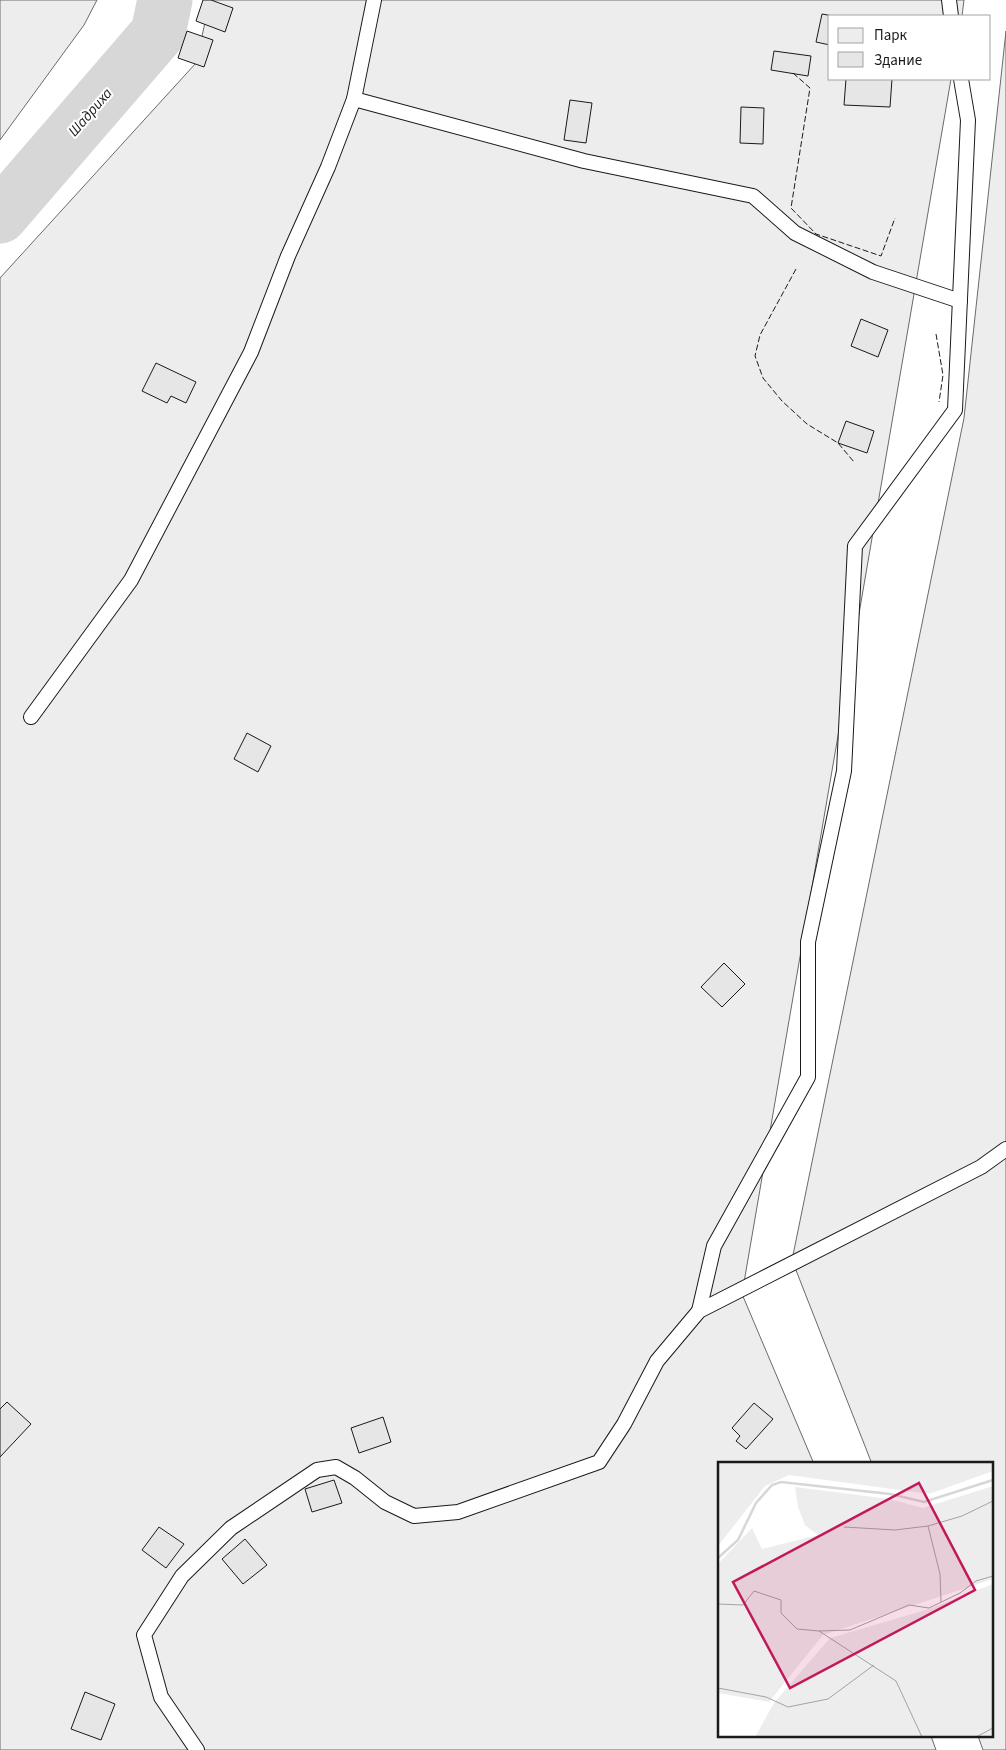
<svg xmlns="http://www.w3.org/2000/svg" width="1006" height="1750" font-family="'Source Sans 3',sans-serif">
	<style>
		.green { fill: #ededed; stroke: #6a6a6a }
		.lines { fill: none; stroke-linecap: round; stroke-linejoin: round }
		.river { stroke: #d7d7d7; stroke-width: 55 }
		.building { fill: #e6e6e6; stroke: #1a1a1a }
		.lane-casing { stroke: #1a1a1a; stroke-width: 16 }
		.lane { stroke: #fff; stroke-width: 14 }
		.fence { stroke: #1a1a1a; stroke-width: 1; stroke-dasharray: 6 2.5; stroke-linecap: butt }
		.labels { text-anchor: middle; stroke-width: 4; stroke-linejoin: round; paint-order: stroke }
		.water-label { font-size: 15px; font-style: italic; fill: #1a1a1a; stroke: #fff }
		.inset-river { fill: none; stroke: #d7d7d7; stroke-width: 2.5 }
		.inset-road { fill: none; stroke: #a3a3a3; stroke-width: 1 }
		.view { fill: #c2185b; fill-opacity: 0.15; stroke: #c2185b; stroke-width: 2.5 }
		.inset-edge { fill: none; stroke: #1a1a1a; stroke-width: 2.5 }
	</style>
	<rect width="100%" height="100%" fill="#fff"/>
	<g class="green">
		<polygon points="0,0 97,0 84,25 0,140"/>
		<polygon points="210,0 964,0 962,16 830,16 830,79 951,79 742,1294 814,1464 720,1464 720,1736 931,1736 936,1750 0,1750 0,278 196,63"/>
		<polygon points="1006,31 1006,1750 983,1750 978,1736 992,1736 992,1464 872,1464 792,1260 964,418"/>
	</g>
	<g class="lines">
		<polyline class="river" points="0,216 158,33 165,0"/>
	</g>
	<g class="building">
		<polygon points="203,0 211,0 233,8 225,32 196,21"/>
		<polygon points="822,14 833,16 830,16 830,45 816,42"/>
		<polygon points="187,31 213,40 204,67 178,58"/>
		<polygon points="774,51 811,56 808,76 771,70"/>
		<polygon points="846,79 892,79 890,107 844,105"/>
		<polygon points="570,100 592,103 586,143 564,140"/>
		<polygon points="741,107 764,108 763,144 740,143"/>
		<polygon points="861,319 888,330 878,357 851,346"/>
		<polygon points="156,363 196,382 186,403 171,396 167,403 142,391"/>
		<polygon points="846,421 874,431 867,453 838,443"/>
		<polygon points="247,733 271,746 258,772 234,759"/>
		<polygon points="724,963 745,984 722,1007 701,987"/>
		<polygon points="7,1402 31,1424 0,1457 0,1409"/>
		<polygon points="754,1403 773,1419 746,1449 736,1441 740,1436 732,1428"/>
		<polygon points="383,1417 391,1442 359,1453 351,1428"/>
		<polygon points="334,1480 342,1503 312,1512 305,1489"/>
		<polygon points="159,1527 184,1544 166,1568 142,1550"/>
		<polygon points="245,1539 267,1565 243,1584 222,1559"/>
		<polygon points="85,1692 115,1704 101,1740 71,1729"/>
	</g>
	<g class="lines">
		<g class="lane-casing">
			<g id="lane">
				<polyline points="374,0 354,99 584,161 753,196 795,233 873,272 960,301"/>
				<polyline points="949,0 951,16"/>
				<polyline points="31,717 131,580 251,352 288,256 328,167 354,99"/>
				<polyline points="699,1311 714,1246 808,1077 808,942 844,771 855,546 955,410 968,120 961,79"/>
				<polyline points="197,1750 161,1697 144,1635 182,1576 231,1528 317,1470 336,1467 355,1478 385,1502 414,1516 458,1512 599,1462 624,1424 657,1361 699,1311 981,1167 1006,1149"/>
			</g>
		</g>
		<use href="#lane" class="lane"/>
		<g class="fence">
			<polyline points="793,73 810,88 791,208 816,234 881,256 895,218"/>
			<polyline points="796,269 760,335 755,356 763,378 782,401 807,424 838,443 854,462"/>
			<polyline points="936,334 943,375 939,402"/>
		</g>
	</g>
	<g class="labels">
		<g class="water-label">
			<text transform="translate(90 112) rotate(-49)" y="5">Шадриха</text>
		</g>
	</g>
	<g transform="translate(718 1462)">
		<rect width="275" height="275" fill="#fff"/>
		<path d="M0 0H275V9L211 32 71 13 47 24 0 84ZM275 24V117L105 173 51 240 0 231V102L34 66 44 87 100 73 87 63 80 45 77 25 171 37 205 46ZM275 122V275H37L56 241 112 176 211 147Z" fill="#ededed"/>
		<path class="inset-river" d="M0 96 20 78 38 41 54 23 63 20 172 32 206 40 275 18"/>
		<path class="inset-road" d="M126 65 177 68 210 64M223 140 222 112 210 64 244 54 275 39M0 142 25 143 36 129 63 138V151L79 167 101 169 178 219 204 275M101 169 132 168 191 143 211 146 242 131 258 119 275 114M0 226 48 235 70 245 110 237 156 203M258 275 275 266"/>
		<path class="view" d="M201 21 257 128 72 226 15 120Z"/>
		<rect width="275" height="275" class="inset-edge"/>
	</g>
	<rect x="828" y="15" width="162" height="65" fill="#ffffff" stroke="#a3a3a3"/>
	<rect x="838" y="28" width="25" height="15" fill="#ededed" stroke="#a3a3a3"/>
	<text x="874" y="40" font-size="15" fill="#1a1a1a">Парк</text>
	<rect x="838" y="52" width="25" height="15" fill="#e6e6e6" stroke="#a3a3a3"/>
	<text x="874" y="65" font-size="15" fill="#1a1a1a">Здание</text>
</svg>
